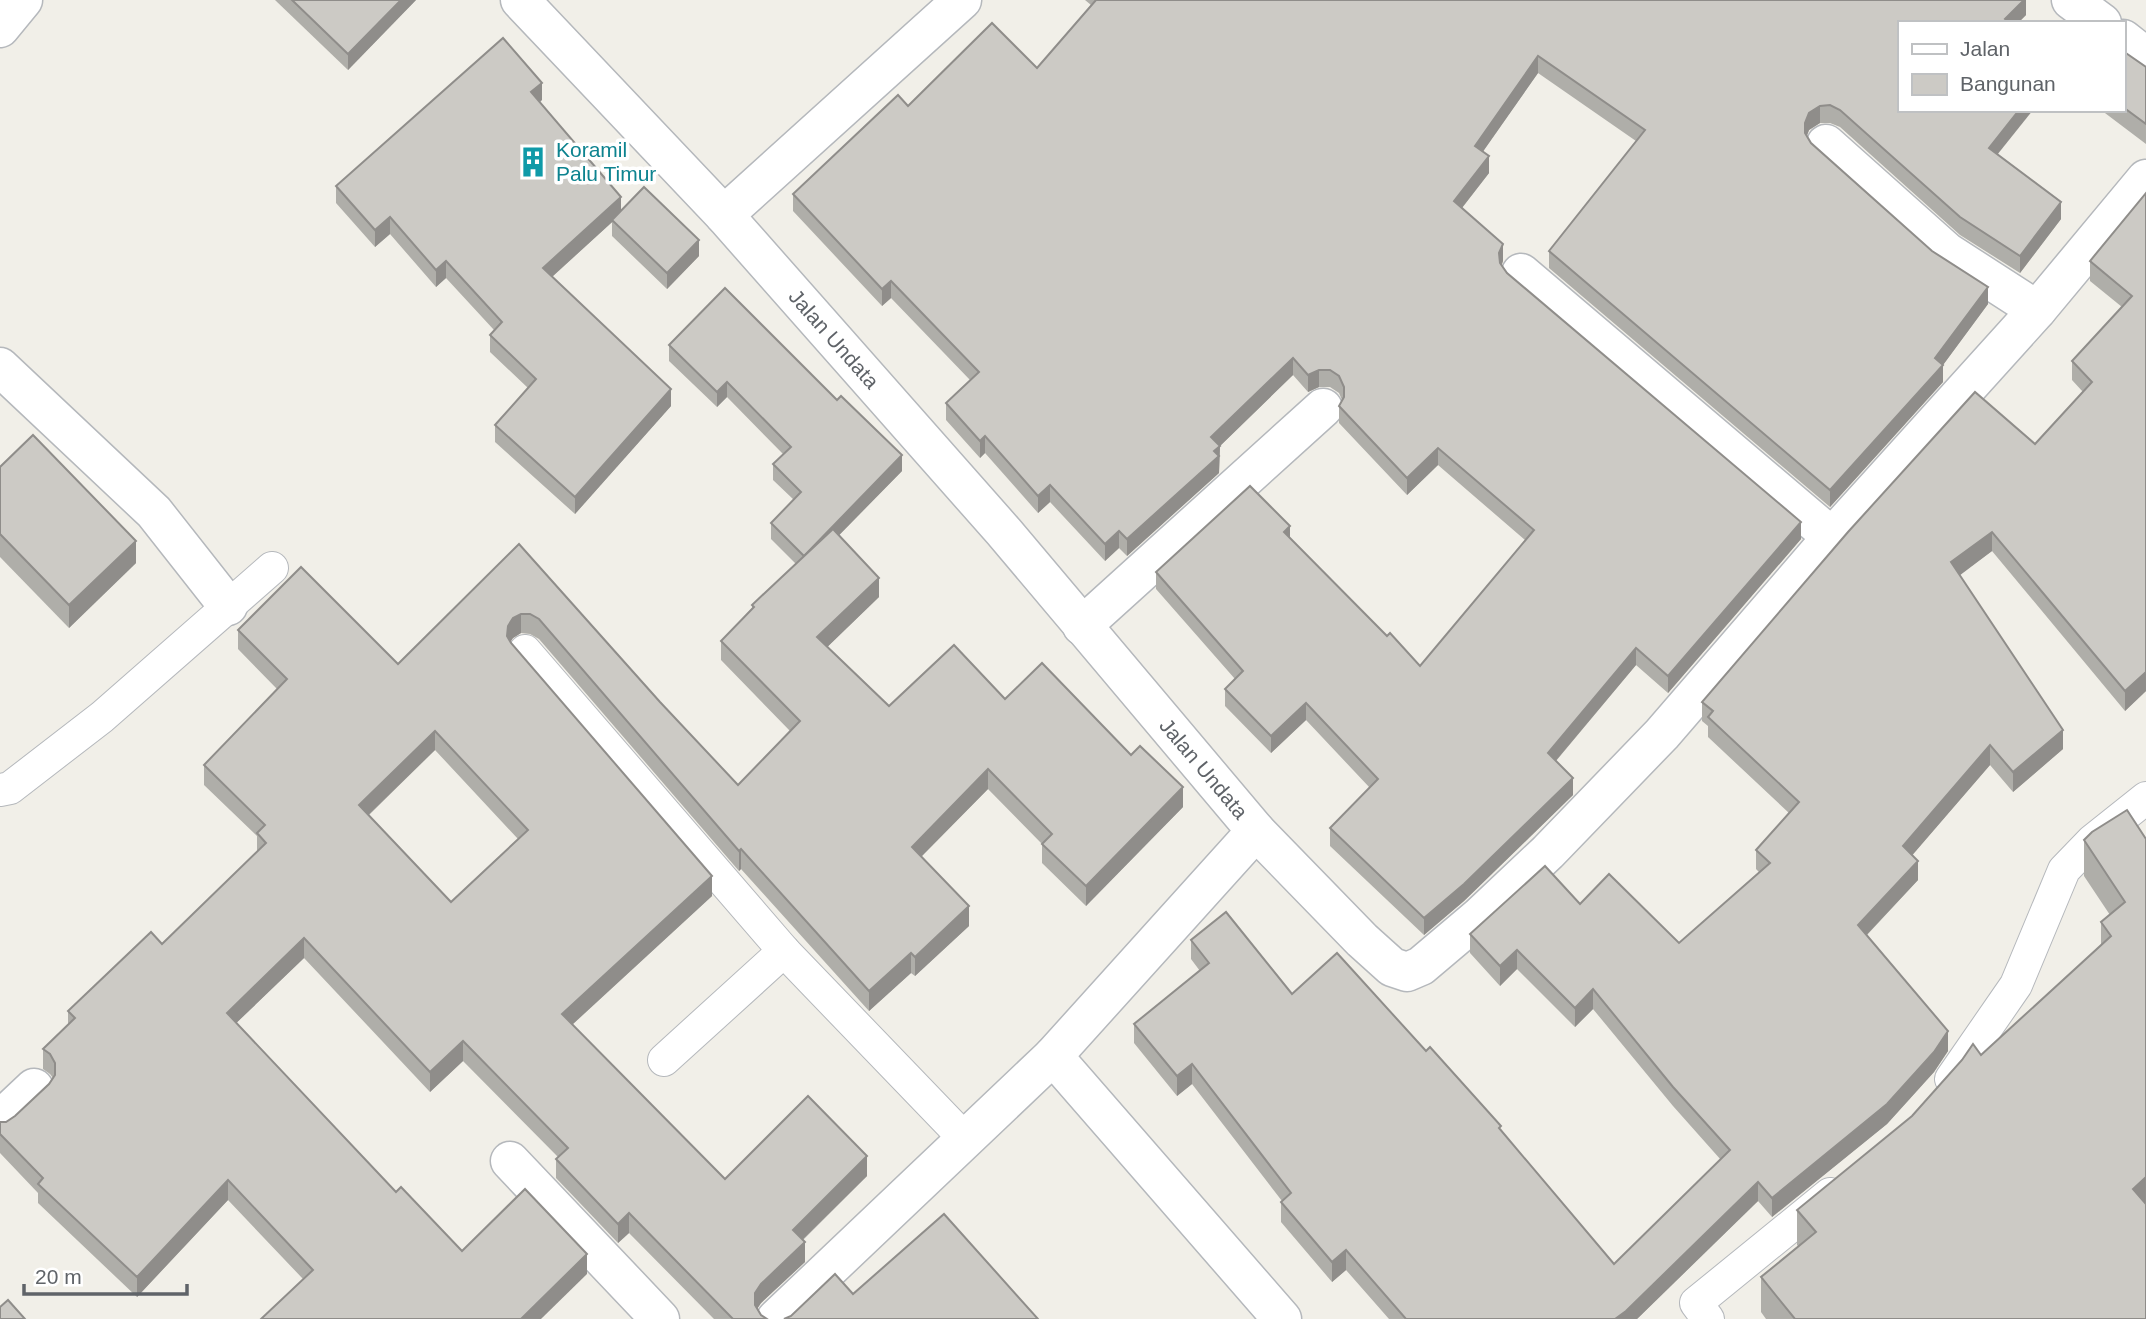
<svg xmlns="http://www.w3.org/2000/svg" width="2146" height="1319" font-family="Arial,sans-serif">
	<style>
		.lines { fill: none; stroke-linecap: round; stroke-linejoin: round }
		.service-casing { stroke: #b5b8bc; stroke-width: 34 }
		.minor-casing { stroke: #b5b8bc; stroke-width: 41 }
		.service { stroke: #fff; stroke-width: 32 }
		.minor { stroke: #fff; stroke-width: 38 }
		.wall { fill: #afaea9; fill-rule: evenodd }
		.shaded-wall { fill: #8f8d8a }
		.building { fill: #cccac5; stroke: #8f8d8a; stroke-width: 2; fill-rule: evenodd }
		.labels { text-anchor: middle; stroke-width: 7; stroke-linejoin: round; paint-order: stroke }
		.culture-label { font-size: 21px; fill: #0d838f; stroke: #fff; text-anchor: start }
		.street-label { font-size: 21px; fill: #5f6368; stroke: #fff }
	</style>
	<rect width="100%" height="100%" fill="#f1efe8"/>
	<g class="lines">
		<g class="service-casing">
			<g id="service">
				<polyline points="525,651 784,951 965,1139"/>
				<polyline points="0,790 10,788 102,717 272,568"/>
				<polyline points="664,1060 784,951"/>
				<polyline points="1951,1079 2016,985 2064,870 2092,841 2146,798"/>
				<polyline points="1708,1319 1696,1303 1830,1194"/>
			</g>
		</g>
		<g class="minor-casing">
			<g id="minor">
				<path id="s1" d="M520 0 724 215 1004 532 1256 831 1053 1056 1282 1319"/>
				<polyline points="2071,0 2102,23"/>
				<polyline points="0,28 23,0"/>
				<polyline points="2123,39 2146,57"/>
				<polyline points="1826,144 1947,252 2037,310"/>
				<polyline points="724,215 962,0"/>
				<polyline points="1521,273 1832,537"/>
				<polyline points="0,367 154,512 228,606"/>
				<polyline points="1082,626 1323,408"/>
				<polyline points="1256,831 1362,940 1392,967 1407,972 1421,966 1479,917 1548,852 1662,734 1832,537 2037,310 2146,179"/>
				<polyline points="0,1120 34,1088"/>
				<polyline points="510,1161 660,1319"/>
				<polyline points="776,1319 1053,1056"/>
			</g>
		</g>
		<use href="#service" class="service"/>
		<use href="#minor" class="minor"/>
	</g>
	<g class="wall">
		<polygon points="275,0 416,0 348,70"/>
		<polygon points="1085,0 2026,0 2026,15 2018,23 1899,23 1998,154 2061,219 2020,273 1960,235 1840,127 1830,123 1820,123 1809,130 1807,136 1811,143 1988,304 1943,365 1943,382 1830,507 1549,268 1549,251 1636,141 1538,73 1483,151 1489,173 1462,208 1503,261 1502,265 1507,273 1801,539 1668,693 1636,665 1556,761 1573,795 1464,901 1424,935 1330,846 1330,828 1370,788 1306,720 1271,753 1225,706 1225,689 1235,679 1156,589 1156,572 1290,538 1387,636 1420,666 1525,540 1438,465 1407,495 1339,423 1339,406 1342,400 1339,393 1330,387 1319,387 1308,392 1293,375 1220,446 1219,473 1127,556 1119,548 1105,561 1050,502 1038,513 985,453 980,458 946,420 946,403 970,380 891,298 882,306 793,211 793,194 908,106 1037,68 1091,5"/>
		<polygon points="2123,51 2146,67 2146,144 2101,110 2123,110"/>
		<polygon points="542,100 540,102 621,211 699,256 667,289 612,236 612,222 552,277 671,406 575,514 495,442 495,425 528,388 490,352 490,335 494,330 446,278 436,287 390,234 375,247 336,203 336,186"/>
		<polygon points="2146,193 2146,691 2125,711 1992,551 1959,575 2063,749 2013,792 1990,765 1912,855 1918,880 1867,935 1948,1051 1934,1072 1887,1124 1772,1217 1758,1201 1637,1319 1389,1319 1346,1270 1332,1282 1281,1222 1281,1202 1282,1201 1192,1084 1177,1096 1134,1043 1134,1024 1200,971 1191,959 1191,940 1292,994 1426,1051 1501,1131 1614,1264 1721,1160 1673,1106 1593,1009 1575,1027 1517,969 1500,986 1470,953 1470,934 1580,904 1679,943 1759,872 1756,869 1756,850 1789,813 1708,737 1708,726 1702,721 1702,702 2035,444 2083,392 2072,380 2072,361 2122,307 2090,281 2090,261"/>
		<path d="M669 345 902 471 839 535 879 597 827 647 889 706 1005 699 1183 807 1086 906 1042 863V844L988 789 921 857 969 926 915 976 911 973 869 1011 741 869 739 871 539 639 530 634 521 633 513 638 510 641 712 896 572 1025 725 1179 867 1176 803 1240 805 1262 761 1303 757 1309 761 1315 767 1319H714L629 1233 618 1243 556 1178V1159L558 1157 463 1061 430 1092 304 958 236 1023 396 1192 462 1251 587 1274 303 1279 228 1200 137 1297 38 1203V1193L0 1153V1122H6L15 1116 49 1084 53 1078 50 1074 43 1069V1049L68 1025V1011L162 944 257 852V836L204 785V765L277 689 238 649V630L398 664 519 544 660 702 738 785 790 731 721 660V641L752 608V605L796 564 771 539V523L794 500 773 480V464L783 454 727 397 717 407 669 361ZM435 750 518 839 451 902 369 815Z"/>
		<polygon points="0,467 136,563 69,628 0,557"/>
		<polygon points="2146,839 2146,1319 1766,1319 1761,1312 1761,1277 1798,1246 1797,1245 1797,1210 1912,1116 1981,1055 2101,946 2101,922 2110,915 2084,876 2084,840"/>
	</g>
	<g class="shaded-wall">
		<polygon points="401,0 416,0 348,70 348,54"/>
		<polygon points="2024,0 2026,0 2026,15 2018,23 2005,23 2005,19"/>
		<polygon points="1538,56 1538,73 1475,163 1475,146"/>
		<polygon points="542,83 542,100 531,109 531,92"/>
		<polygon points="1820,106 1820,123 1809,130 1805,140 1805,123 1809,113"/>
		<polygon points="2019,110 2033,110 1989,165 1989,148"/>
		<polygon points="1489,156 1489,173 1454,218 1454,201"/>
		<polygon points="621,197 621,214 543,285 543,268"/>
		<polygon points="2061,202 2061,219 2020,273 2020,256"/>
		<polygon points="390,217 390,234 375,247 375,230"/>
		<polygon points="699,240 699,256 667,289 667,273"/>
		<polygon points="1503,244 1503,261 1499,270 1499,253"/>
		<polygon points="446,261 446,278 436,287 436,270"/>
		<polygon points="891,281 891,298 882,306 882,289"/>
		<polygon points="1988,287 1988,304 1943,365 1943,382 1830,507 1830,490 1935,358"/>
		<polygon points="1293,358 1293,375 1220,446 1219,473 1127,556 1127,539 1211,437"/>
		<polygon points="1319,370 1319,387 1308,392 1308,375"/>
		<polygon points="727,382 727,397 717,407 717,392"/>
		<polygon points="671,389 671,406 575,514 575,497"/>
		<polygon points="985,436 985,453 980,458 980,441"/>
		<polygon points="1438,448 1438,465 1407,495 1407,478"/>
		<polygon points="902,455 902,471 804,571 804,556"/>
		<polygon points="1050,485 1050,502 1038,513 1038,496"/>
		<polygon points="1801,522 1801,539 1668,693 1668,676"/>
		<polygon points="1290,526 1290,543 1284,532"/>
		<polygon points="1119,531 1119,548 1105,561 1105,544"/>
		<polygon points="1992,532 1992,551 1951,582 1951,562"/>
		<polygon points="136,541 136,563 69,628 69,605"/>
		<polygon points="879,578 879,597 817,657 817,637"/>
		<polygon points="521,614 521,633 513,638 508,646 508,626 513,618"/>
		<polygon points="1636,648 1636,665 1548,770 1548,753"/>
		<polygon points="2146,672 2146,691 2125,711 2125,691"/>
		<polygon points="1306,703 1306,720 1271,753 1271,736"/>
		<polygon points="2063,730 2063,749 2013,792 2013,772"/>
		<polygon points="435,731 435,750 359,824 359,805"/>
		<polygon points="1990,745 1990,765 1903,866 1903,846"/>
		<polygon points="988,769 988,789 912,866 912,847"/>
		<polygon points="1573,778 1573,795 1464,901 1424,935 1424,918"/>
		<polygon points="1183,787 1183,807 1086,906 1086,886"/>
		<polygon points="741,849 741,869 739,871 739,851"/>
		<polygon points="1918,861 1918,880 1858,944 1858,925"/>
		<polygon points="712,876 712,896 562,1034 562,1014"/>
		<polygon points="969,906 969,926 915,976 915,957"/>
		<polygon points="304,938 304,958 227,1032 227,1013"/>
		<polygon points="1517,950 1517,969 1500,986 1500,966"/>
		<polygon points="911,953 911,973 869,1011 869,991"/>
		<polygon points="1593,989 1593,1009 1575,1027 1575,1008"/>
		<polygon points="1948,1031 1948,1051 1934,1072 1887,1124 1772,1217 1772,1198"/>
		<polygon points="463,1041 463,1061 430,1092 430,1072"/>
		<polygon points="1192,1064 1192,1084 1177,1096 1177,1076"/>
		<polygon points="867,1156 867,1176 793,1249 793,1230"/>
		<polygon points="2146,1177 2146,1212 2133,1189"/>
		<polygon points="228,1180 228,1200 137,1297 137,1277"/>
		<polygon points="1758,1182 1758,1201 1637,1319 1615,1319"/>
		<polygon points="629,1213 629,1233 618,1243 618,1224"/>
		<polygon points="805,1242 805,1262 761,1303 755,1312 755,1293 761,1284"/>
		<polygon points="1346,1250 1346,1270 1332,1282 1332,1262"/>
		<polygon points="587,1254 587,1274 541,1319 521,1319"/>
	</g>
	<g class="building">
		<polygon points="292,0 401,0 348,54"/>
		<polygon points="1096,0 2024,0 2005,19 2010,23 1899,23 1899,110 2019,110 1989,148 2061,202 2020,256 1960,217 1840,110 1830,105 1820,106 1809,113 1805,123 1805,133 1811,143 1932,251 1988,287 1935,358 1943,365 1830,490 1549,251 1645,130 1538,56 1475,146 1489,156 1454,201 1503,244 1499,253 1500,263 1507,273 1801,522 1668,676 1636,648 1548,753 1573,778 1464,884 1424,918 1330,828 1378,779 1306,703 1271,736 1225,689 1243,671 1156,572 1250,486 1290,526 1284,532 1387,636 1390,633 1420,666 1534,530 1438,448 1407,478 1339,406 1344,397 1344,387 1339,376 1330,370 1319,370 1308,375 1293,358 1211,437 1220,446 1214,451 1219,456 1127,539 1119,531 1105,544 1050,485 1038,496 985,436 980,441 946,403 979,372 891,281 882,289 793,194 898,95 908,106 992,23 1037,68"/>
		<polygon points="503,38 542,83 531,92 621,197 543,268 671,389 575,497 495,425 536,379 490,335 502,322 446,261 436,270 390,217 375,230 336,186"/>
		<polygon points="2123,51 2146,67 2146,124 2123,107"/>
		<polygon points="644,187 699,240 667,273 612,220"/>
		<polygon points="2146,193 2146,672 2125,691 1992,532 1951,562 2063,730 2013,772 1990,745 1903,846 1918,861 1858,925 1948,1031 1934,1052 1887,1104 1772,1198 1758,1182 1626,1311 1615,1319 1406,1319 1346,1250 1332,1262 1281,1202 1291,1193 1192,1064 1177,1076 1134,1024 1209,963 1191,940 1226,912 1292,994 1337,953 1426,1051 1430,1047 1501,1126 1499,1128 1614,1264 1730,1150 1673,1087 1593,989 1575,1008 1517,950 1500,966 1470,934 1545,866 1580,904 1609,874 1679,943 1770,863 1756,850 1799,802 1708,717 1713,711 1702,702 1848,532 1975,392 2035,444 2092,382 2072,361 2132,296 2090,261"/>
		<polygon points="725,288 837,400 841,396 902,455 804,556 771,523 801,492 773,464 791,447 727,382 717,392 669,345"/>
		<polygon points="33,435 136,541 69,605 0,534 0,467"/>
		<path d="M833 529 879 578 817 637 889 706 954 645 1005 699 1042 663 1131 755 1140 746 1183 787 1086 886 1042 844 1052 834 988 769 912 847 969 906 915 957 911 953 869 991 741 849 739 851 539 619 530 614H521L513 618 508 626 507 636 511 643 712 876 562 1014 725 1179 808 1096 867 1156 793 1230 805 1242 761 1284 755 1293V1305L761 1315 767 1319H733L629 1213 618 1224 556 1159 568 1148 463 1041 430 1072 304 938 227 1013 396 1192 401 1187 462 1251 525 1189 587 1254 521 1319H261L313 1270 228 1180 137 1277 38 1184 43 1178 0 1134V1122H6L15 1116 49 1084 55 1075V1063L50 1054 43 1049 75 1018 68 1011 151 932 162 944 266 843 257 833 265 825 204 765 287 679 238 630 301 567 398 664 519 544 660 702 738 785 800 721 721 641 754 607 752 605ZM435 731 528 830 451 902 359 805Z"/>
		<polygon points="2127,810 2146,839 2146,1177 2133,1189 2146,1204 2146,1319 1795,1319 1761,1277 1816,1232 1797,1210 1912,1116 1962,1060 1973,1044 1981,1055 2111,936 2101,922 2125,902 2084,840 2092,832"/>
		<polygon points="944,1214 1038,1319 784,1319 791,1316 835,1274 853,1294"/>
		<polygon points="8,1300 25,1319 0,1319 0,1307"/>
	</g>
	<defs>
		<g id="building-bare" transform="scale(2.415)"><path d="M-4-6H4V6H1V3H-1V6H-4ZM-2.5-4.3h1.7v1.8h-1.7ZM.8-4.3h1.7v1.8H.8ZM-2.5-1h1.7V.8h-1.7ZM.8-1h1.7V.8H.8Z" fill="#0f9aa8" stroke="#fff" stroke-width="2.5" paint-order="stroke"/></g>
	</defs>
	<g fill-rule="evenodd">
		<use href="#building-bare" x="533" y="162"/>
	</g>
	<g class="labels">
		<g class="culture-label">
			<text x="556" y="157">Koramil<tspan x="556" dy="24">Palu Timur</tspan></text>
		</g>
		<g class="street-label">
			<text dy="7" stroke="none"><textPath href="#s1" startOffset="462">Jalan Undata</textPath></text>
			<text dy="7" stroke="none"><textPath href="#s1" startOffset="1029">Jalan Undata</textPath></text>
		</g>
	</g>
	<rect x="1898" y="21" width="228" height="91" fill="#ffffff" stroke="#bfc1c3" stroke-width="2"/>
	<rect x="1912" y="44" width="35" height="10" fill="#ffffff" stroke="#bfc1c3" stroke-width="2"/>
	<text x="1960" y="56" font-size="21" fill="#5f6368">Jalan</text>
	<rect x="1912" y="74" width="35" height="21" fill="#cccac5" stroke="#bfc1c3" stroke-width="2"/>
	<text x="1960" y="91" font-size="21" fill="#5f6368">Bangunan</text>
	<path d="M24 1284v10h163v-10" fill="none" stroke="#5f6368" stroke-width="3.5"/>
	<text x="35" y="1284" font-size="21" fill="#5f6368" stroke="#ffffff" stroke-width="5" paint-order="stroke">20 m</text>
</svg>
